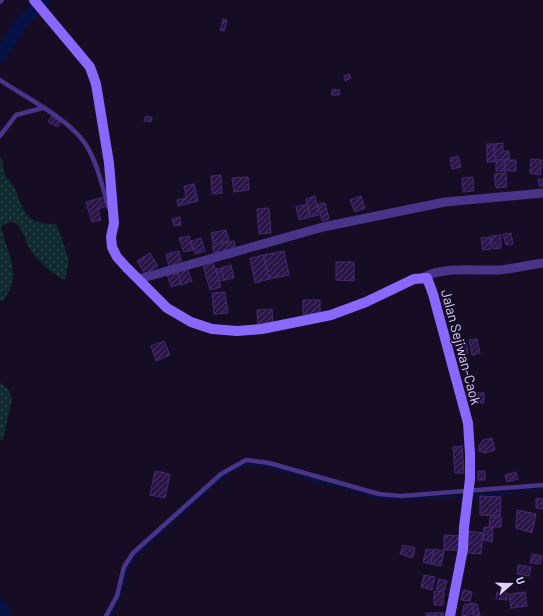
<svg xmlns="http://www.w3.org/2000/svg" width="543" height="616" font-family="Barlow,sans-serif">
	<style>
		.grass { fill: url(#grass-dots) }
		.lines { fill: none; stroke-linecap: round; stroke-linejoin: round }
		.stream { stroke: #061145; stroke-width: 2 }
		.river { stroke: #061145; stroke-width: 13 }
		.building { fill: url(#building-hatch); stroke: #462876 }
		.lane { stroke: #483488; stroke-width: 4.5 }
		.street { stroke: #483488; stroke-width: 9 }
		.secondary { stroke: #8968ff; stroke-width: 10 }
		.labels { text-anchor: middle; stroke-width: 3; stroke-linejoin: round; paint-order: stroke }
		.street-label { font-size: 14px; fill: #dfd1ff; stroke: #160d25 }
	</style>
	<defs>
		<pattern id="grass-dots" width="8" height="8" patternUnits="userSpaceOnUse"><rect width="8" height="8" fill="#0f2b30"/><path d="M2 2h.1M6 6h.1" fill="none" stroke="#32494f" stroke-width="1.8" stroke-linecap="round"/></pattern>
		<pattern id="building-hatch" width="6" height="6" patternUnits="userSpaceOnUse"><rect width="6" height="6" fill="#2a1748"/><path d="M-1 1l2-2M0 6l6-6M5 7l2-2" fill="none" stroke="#483863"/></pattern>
	</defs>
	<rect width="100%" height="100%" fill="#160d25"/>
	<g class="grass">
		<path d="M0 156C3 161 3 168 5 174 7 179 11 182 14 187 25 212 24 224 56 224L59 230 69 260 65 280C52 274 38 262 30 249 23 238 24 227 12 221L1 226C6 254 24 274 3 301H0Z"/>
		<polygon points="0,383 8,389 12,399 3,440 0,440"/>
	</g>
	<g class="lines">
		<g class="stream">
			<polyline points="0,51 3,51"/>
			<polyline points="471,496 543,489"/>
			<polyline points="110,616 120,597 128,569 136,555 223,477 246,464 268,467 378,498 401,500 464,496"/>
		</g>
		<g class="river">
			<polyline points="0,56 21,23 44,0"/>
			<polyline points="0,606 5,616"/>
		</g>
	</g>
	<g class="building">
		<polygon points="223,19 227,20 224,31 220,30"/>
		<polygon points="349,74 351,78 345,81 344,76"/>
		<polygon points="332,89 340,90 339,95 332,95"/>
		<polygon points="52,116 61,122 58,127 48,122"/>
		<polygon points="146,116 152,117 151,122 144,121"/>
		<polygon points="503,143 503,151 509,151 509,160 495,160 494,144"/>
		<polygon points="487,144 494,144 495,162 487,162"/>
		<polygon points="458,156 461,167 452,169 450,158"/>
		<polygon points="531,159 542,160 540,175 530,173"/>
		<rect x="496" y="160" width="9" height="11"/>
		<rect x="505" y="160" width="11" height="11"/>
		<polygon points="506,173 507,187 496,188 494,174"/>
		<polygon points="221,175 222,193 212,194 211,176"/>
		<polygon points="248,177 249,190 234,192 232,178"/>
		<polygon points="473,177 474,191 463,192 462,178"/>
		<polygon points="538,179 543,179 543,186 539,186"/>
		<polygon points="194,184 198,201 178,206 177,200 186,198 184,186"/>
		<polygon points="315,196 319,215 310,217 306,199"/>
		<polygon points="361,196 365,208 355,212 350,200"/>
		<polygon points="104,197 107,206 98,209 101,220 92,222 86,202"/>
		<polygon points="325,203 329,219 322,221 318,204"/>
		<polygon points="307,204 310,217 299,220 296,207"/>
		<polygon points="269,208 271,233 259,234 257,209"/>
		<polygon points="180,217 181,225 174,226 172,219"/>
		<polygon points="226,230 229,241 213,244 211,233"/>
		<polygon points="511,233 513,244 506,245 503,234"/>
		<polygon points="501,235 501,248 493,249 491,236"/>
		<polygon points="189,236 193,250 184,252 179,238"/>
		<polygon points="490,237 491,249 483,250 481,238"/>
		<polygon points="201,238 205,251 195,254 191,241"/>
		<polygon points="234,241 236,251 215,256 212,246"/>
		<polygon points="179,251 182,264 169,267 166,254"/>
		<polygon points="284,251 289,275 269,279 263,255"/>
		<polygon points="150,253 158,266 145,274 137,261"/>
		<polygon points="263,255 269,279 255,283 250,258"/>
		<polygon points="213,262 221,287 210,290 203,265"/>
		<polygon points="336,262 354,262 354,281 336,280"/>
		<polygon points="231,265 234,278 224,280 221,268"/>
		<polygon points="187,268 192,281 181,285 177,271"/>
		<polygon points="221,268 224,280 219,281 216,269"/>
		<polygon points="177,271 181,284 171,287 167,274"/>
		<polygon points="225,292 228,313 214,314 212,293"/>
		<rect x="303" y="300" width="17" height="14"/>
		<polygon points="272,309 273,323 258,324 257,310"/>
		<polygon points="477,339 480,353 472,355 469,340"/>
		<polygon points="164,341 170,355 156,361 151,346"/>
		<polygon points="466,342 468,353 460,355 459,343"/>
		<rect x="471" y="393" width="13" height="10"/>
		<polygon points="492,438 495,450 485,453 479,451 479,446 483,440"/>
		<polygon points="462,446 464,473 455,473 453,447"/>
		<polygon points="155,471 170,474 165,498 150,495"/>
		<rect x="478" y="471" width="7" height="9"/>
		<polygon points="516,472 518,479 507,482 505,475"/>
		<polygon points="480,496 501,497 500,516 480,515"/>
		<polygon points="536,498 543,499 543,509 536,508"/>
		<polygon points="517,510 536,514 532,533 516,528"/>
		<polygon points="490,517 501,517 501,527 489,527"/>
		<polygon points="484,527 493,527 492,542 483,540"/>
		<polygon points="468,531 483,533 481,554 466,553"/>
		<polygon points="444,535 462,536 462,545 457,550 444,550"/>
		<polygon points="403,545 415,548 413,558 400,554"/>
		<polygon points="426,549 434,550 431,564 423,562"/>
		<polygon points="434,549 444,551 441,566 431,564"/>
		<polygon points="532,554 542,556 540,564 530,563"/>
		<polygon points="518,565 531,567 529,576 517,574"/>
		<polygon points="424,575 435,577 432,590 421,587"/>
		<polygon points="439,579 447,581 444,591 436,589"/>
		<polygon points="463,590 472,592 470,601 461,600"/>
		<polygon points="434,591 444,592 443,605 434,605"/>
		<polygon points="497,592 507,593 507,600 496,599"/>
		<polygon points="525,592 527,606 511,608 509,594"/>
		<polygon points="471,603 477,604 480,616 474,616"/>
		<polygon points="471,603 474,614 462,616 464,605"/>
		<rect x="426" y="613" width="18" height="3"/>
	</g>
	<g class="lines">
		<g class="lane">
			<polyline points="0,2 2,0"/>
			<path d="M0 80C25 97 67 118 84 142 97 160 102 187 109 208"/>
			<polyline points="0,136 16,115 43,108"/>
			<polyline points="106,616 117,596 124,567 133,553 221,474 246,460 269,463 379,494 401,496 543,485"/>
		</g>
		<g class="street">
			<path d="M424 277C445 266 477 271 500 270 515 268 529 265 543 263"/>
			<polyline points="139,279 323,227 445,202 543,193"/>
		</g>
		<polyline class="secondary" points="34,0 90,67 96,84 109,163 114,223 111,237 112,247 117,257 126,267 167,308 191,322 212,329 237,331 262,329 331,315 366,302 414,279 427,278 433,294 468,423 470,454 470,479 464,527 463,549 450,616"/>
	</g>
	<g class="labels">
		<g class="street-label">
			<text transform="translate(461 347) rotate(75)" y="5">Jalan Sejiwan-Caok</text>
		</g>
	</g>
	<g transform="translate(511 584) rotate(70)" stroke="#160d25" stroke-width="3" paint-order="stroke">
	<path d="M0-3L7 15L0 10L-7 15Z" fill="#dfd1ff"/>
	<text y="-6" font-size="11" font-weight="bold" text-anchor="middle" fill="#dfd1ff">U</text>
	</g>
</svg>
